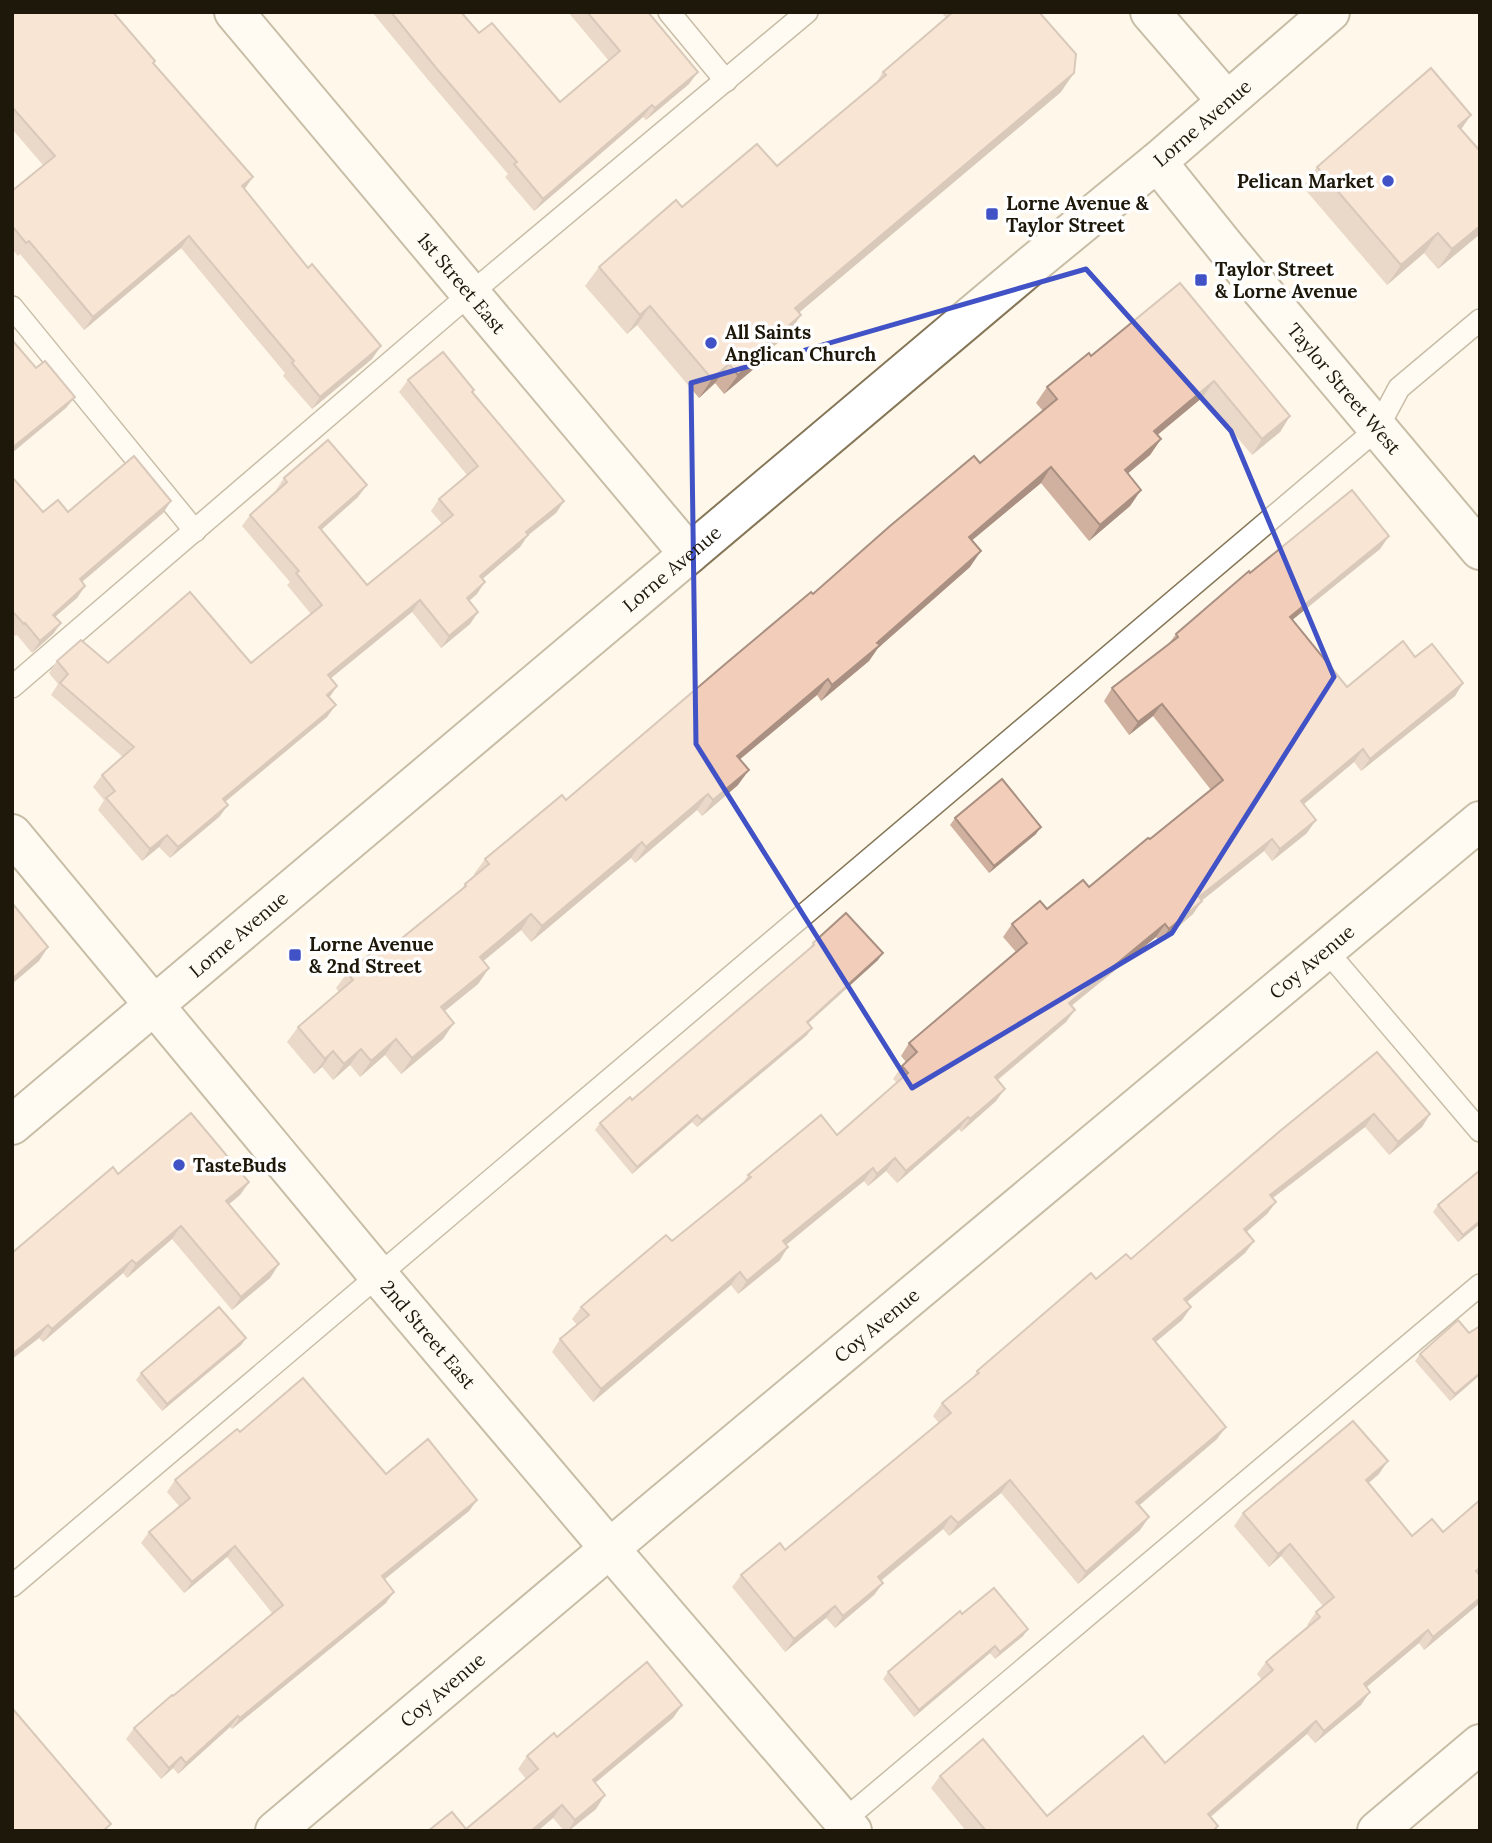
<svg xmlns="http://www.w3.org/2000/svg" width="1492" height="1843" font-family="Lora,serif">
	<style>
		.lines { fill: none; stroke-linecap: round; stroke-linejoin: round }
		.service-casing { stroke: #857657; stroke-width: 24 }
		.minor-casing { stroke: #857657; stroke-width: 42 }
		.tertiary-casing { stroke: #857657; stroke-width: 42 }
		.secondary-casing { stroke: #857657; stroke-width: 42 }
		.service { stroke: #fff; stroke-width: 21 }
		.minor { stroke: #fff; stroke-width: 38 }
		.tertiary { stroke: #fff; stroke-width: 38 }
		.secondary { stroke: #fff; stroke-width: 38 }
		.wall { fill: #d0b1a0 }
		.shaded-wall { fill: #a99082 }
		.building { fill: #f2ceba; stroke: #a99082; stroke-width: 2 }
		.marked { fill: none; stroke: #4152c6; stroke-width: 5; stroke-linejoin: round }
		.poi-dot { fill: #4152c6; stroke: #fff; stroke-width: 2.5 }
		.labels { text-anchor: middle; stroke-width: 7; stroke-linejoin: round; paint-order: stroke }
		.street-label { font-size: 19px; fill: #1e180b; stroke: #fff }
		.poi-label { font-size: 19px; font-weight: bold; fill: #1e180b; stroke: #fff; text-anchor: start }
	</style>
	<rect width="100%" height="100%" fill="#fff8ea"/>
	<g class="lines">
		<g class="service-casing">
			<g id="service">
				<polyline points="669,12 726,81"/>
				<polyline points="12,307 195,531"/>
				<polyline points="12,687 470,294 807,12"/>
				<polyline points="1326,950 1480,1131"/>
				<polyline points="12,1586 1377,429 1399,388 1480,320"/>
				<polyline points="836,1827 1480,1285"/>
			</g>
		</g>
		<g class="minor-casing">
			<g id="minor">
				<path id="s1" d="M234 12 689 554"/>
				<path id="s2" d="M12 834 378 1275 610 1549 852 1831"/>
				<path id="s3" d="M275 1831 660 1506 1480 821"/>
				<polyline points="1377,1831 1480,1744"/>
			</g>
		</g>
		<g class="tertiary-casing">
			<g id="tertiary">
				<path id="s4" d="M1157 162 1227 249 1480 550"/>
			</g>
		</g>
		<g class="secondary-casing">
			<g id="secondary">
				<polyline points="1150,12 1226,100"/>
				<path id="s5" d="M12 1125 1034 263 1157 162 1330 12"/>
			</g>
		</g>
		<use href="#service" class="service"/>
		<use href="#minor" class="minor"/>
		<use href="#tertiary" class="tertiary"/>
		<use href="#secondary" class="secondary"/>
	</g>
	<g class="wall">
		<polygon points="12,12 153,63 245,189 372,359 312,409 283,376 285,373 181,248 84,330 20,254 18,256 12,249 12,191 43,165 12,129"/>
		<polygon points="372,12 461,12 479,33 560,102 609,61 568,12 648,12 689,84 646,120 643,117 534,211 505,177 508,174 429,81"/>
		<polygon points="941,12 1039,12 1061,92 799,312 788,334 765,354 756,367 724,394 715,383 699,398 637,325 627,334 585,286 599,267 682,207 777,166 876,83 883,72 946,18"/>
		<polygon points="1471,115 1461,129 1480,234 1438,269 1424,253 1387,285 1303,187 1317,167"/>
		<polygon points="1180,283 1290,416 1280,432 1252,455 1203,397 1157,435 1161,439 1150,455 1128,473 1141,490 1130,506 1089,541 1041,483 972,540 970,567 878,648 869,661 821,701 817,695 740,759 738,785 702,816 697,810 635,863 631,858 531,942 521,930 483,961 489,968 478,984 444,1011 443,1039 401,1074 385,1055 360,1077 350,1065 333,1080 322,1067 314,1074 287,1042 298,1027 339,992 336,988 347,973 391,947 461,890 465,884 475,875 474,874 485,859 566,800 813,594 980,463 1043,411 1036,403 1047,387 1091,356"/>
		<polygon points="408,380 473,392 564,501 556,513 528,535 520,547 482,579 477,594 469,601 478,612 470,624 441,648 412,612 331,678 337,686 329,697 327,717 225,802 228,805 219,817 170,858 159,847 142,861 98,810 104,800 93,787 102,775 123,757 51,695 58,684 49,673 57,661 108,663 251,663 311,614 287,585 290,582 242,526 250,515 277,492 276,490 284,478 358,497 321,530 367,585 442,524 431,511 439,499 467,475 399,392"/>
		<polygon points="12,477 43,512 68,512 171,501 163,513 82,582 85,586 77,598 55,617 61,623 53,634 32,653 17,635 15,636 12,632"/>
		<polygon points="1389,536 1380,549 1292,620 1347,687 1415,657 1463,683 1455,696 1361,771 1354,762 1304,804 1307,833 1272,861 1264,851 1201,901 1193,914 1160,942 1156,937 1071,1006 1066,1022 998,1080 996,1101 961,1132 959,1129 897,1183 886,1171 868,1186 864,1181 786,1244 780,1260 738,1294 731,1285 593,1402 552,1352 560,1339 577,1325 572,1319 581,1307 672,1241 742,1185 748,1175 837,1135 897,1083 893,1079 902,1066 906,1062 901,1056 909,1043 1016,952 1003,937 1012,924 1047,909 1089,887 1211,790 1153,716 1129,735 1104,701 1112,688 1167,646 1176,634 1250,573"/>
		<polygon points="955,818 1036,834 989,873 950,825"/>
		<polygon points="813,943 878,960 808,1023 807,1035 697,1127 692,1122 632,1174 595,1130 600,1123 632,1100 808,950"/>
		<polygon points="1377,1052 1430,1114 1422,1127 1389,1155 1365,1127 1273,1198 1276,1202 1267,1214 1246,1232 1254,1241 1245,1253 1186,1302 1191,1307 1182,1320 1155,1342 1217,1439 1139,1505 1149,1517 1140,1530 1078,1584 1001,1493 949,1536 943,1529 881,1581 883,1583 874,1595 835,1628 826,1618 785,1652 732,1587 741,1575 785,1550 939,1423 933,1416 942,1403 973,1377 977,1371 1096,1279 1131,1259"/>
		<polygon points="118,1174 249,1182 240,1195 229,1204 279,1264 270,1278 232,1310 172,1239 127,1278 123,1273 43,1342 39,1338 12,1359 12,1253"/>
		<polygon points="1438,1205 1480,1224 1458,1242 1433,1212"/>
		<polygon points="1480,1326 1480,1375 1450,1401 1415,1361 1420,1354 1469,1333"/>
		<polygon points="246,1338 241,1345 162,1411 136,1380 141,1373"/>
		<polygon points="240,1432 477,1500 469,1511 384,1579 386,1603 232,1729 230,1727 178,1774 173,1768 161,1779 126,1739 134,1728 272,1613 227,1557 184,1593 141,1543 149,1532 179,1506 167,1492 175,1480"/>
		<polygon points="1379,1474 1368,1483 1412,1536 1480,1576 1480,1603 1424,1650 1419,1643 1366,1687 1361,1705 1315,1743 1307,1734 1211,1817 1215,1831 966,1831 931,1788 940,1776 1047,1816 1165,1763 1262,1680 1257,1674 1266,1662 1308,1626 1307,1625 1316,1612 1323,1606 1281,1556 1269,1567 1234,1526 1243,1513"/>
		<polygon points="962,1614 1028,1629 1023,1636 995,1659 990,1653 914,1717 883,1679 888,1672"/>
		<polygon points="682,1705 673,1718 595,1783 596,1809 569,1831 564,1831 553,1818 466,1829 526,1779 518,1769 527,1756 557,1737"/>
	</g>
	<g class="shaded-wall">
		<polygon points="698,72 689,84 646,120 655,108"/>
		<polygon points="1074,73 1061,92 782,327 795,308"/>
		<polygon points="652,105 643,117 534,211 543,199"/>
		<polygon points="1471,115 1457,135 1458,126"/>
		<polygon points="253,177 244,190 242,186"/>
		<polygon points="1480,226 1480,234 1438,269 1452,249"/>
		<polygon points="1438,233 1424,253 1387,285 1401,265"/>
		<polygon points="189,236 181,248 84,330 93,317"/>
		<polygon points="650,306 637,325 627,334 640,315"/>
		<polygon points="801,315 788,334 765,354 756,367 724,394 738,375 766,345"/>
		<polygon points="381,346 372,359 312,409 320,397"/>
		<polygon points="729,364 715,383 699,398 712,379"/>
		<polygon points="1214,381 1203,397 1143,447 1154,431"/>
		<polygon points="75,397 66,408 12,453 12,448"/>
		<polygon points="1290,416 1280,432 1252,455 1262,439"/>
		<polygon points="1161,439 1150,455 1114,485 1125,470"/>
		<polygon points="1051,467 1041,483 958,552 969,537"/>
		<polygon points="367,485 358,497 311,539 319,527"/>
		<polygon points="1141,490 1130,506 1089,541 1100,525"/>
		<polygon points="171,501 163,513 71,591 80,579"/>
		<polygon points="564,501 556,513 517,544 526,532"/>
		<polygon points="528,535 520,547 472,588 480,576"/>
		<polygon points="1389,536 1380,549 1281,629 1290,617"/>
		<polygon points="981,551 970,567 878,648 869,661 821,701 832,685 877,643"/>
		<polygon points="485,582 477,594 458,610 467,598"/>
		<polygon points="85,586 77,598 44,626 53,615"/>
		<polygon points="420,600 412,612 320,687 328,675"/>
		<polygon points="478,612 470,624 441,648 449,636"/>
		<polygon points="61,623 53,634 32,653 40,641"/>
		<polygon points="828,679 817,695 726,771 737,756"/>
		<polygon points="1463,683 1455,696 1361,771 1370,759"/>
		<polygon points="337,686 329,698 327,695"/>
		<polygon points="1162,704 1153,716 1129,735 1138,722"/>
		<polygon points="336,705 327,717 214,811 223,799"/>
		<polygon points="1363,749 1354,762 1292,814 1301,801"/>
		<polygon points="749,770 738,785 702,816 713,800"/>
		<polygon points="708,794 697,810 635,863 646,847"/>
		<polygon points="228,805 219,817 170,858 178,847"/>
		<polygon points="1316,820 1307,833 1272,861 1280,849"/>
		<polygon points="1041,827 1036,834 989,873 994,866"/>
		<polygon points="167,835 159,847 142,861 150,849"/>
		<polygon points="1272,839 1264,851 1190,910 1199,897"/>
		<polygon points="642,842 631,858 531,942 542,926"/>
		<polygon points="1202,901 1193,914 1160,942 1169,929"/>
		<polygon points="531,914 521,930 469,973 480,957"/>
		<polygon points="1165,924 1156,937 1060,1015 1069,1003"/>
		<polygon points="48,947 39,961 12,984 12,979"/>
		<polygon points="883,953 878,960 802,1029 807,1022"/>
		<polygon points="489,968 478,984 430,1023 441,1007"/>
		<polygon points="1075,1010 1066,1022 986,1089 995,1077"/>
		<polygon points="454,1023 443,1039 401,1074 412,1058"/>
		<polygon points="812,1028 807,1035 697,1127 702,1120"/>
		<polygon points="396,1039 385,1055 360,1077 371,1061"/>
		<polygon points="361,1049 350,1065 333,1080 344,1064"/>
		<polygon points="333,1051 322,1067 314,1074 325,1059"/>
		<polygon points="1005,1089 996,1101 961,1132 970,1119"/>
		<polygon points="1374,1114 1365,1127 1261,1207 1270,1195"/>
		<polygon points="1430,1114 1422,1127 1389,1155 1398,1142"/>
		<polygon points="697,1115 692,1122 632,1174 637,1167"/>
		<polygon points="968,1117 959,1129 897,1183 906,1171"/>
		<polygon points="895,1158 886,1171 868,1186 877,1174"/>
		<polygon points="873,1168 864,1181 775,1254 783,1241"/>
		<polygon points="249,1182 240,1195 217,1214 226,1201"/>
		<polygon points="1276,1202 1267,1214 1235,1242 1244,1229"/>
		<polygon points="1480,1221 1480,1224 1458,1242 1463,1235"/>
		<polygon points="181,1226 172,1239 127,1278 136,1264"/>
		<polygon points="1254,1241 1245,1253 1175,1312 1184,1299"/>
		<polygon points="788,1247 780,1260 738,1294 747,1281"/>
		<polygon points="132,1260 123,1273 43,1342 52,1329"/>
		<polygon points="279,1264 270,1278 232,1310 241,1297"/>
		<polygon points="740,1272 731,1285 593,1402 601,1389"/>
		<polygon points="1191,1307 1182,1320 1144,1352 1153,1339"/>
		<polygon points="48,1325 39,1338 12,1359 12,1354"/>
		<polygon points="246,1338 241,1345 162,1411 167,1404"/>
		<polygon points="1480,1373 1480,1375 1450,1401 1455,1394"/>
		<polygon points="1226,1427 1217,1439 1128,1515 1136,1502"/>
		<polygon points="1388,1461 1379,1474 1357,1493 1366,1480"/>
		<polygon points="1010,1480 1001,1493 949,1536 958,1523"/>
		<polygon points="477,1500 469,1511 374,1588 382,1576"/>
		<polygon points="951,1516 943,1529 869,1590 878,1577"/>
		<polygon points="1149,1517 1140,1530 1078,1584 1086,1572"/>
		<polygon points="1290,1544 1281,1556 1269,1567 1278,1554"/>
		<polygon points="235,1546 227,1557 184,1593 192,1582"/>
		<polygon points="883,1583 874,1595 835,1628 843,1616"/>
		<polygon points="394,1592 386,1603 232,1729 240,1718"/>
		<polygon points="1480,1598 1480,1603 1424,1650 1433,1637"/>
		<polygon points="835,1606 826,1618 785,1652 794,1639"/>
		<polygon points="1028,1629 1023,1636 995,1659 1000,1652"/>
		<polygon points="1428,1630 1419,1643 1355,1697 1364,1684"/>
		<polygon points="995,1646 990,1653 914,1717 919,1710"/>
		<polygon points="1370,1692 1361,1705 1315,1743 1324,1731"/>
		<polygon points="682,1705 673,1718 583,1793 593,1780"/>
		<polygon points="238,1716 230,1727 178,1774 186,1763"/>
		<polygon points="1316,1721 1307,1734 1199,1826 1208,1814"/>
		<polygon points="181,1757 173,1768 161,1779 169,1768"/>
		<polygon points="605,1795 596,1809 568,1831 575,1820"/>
		<polygon points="562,1805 553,1818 538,1831 531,1831"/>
	</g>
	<g class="building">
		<polygon points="12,12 113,12 155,61 153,63 253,177 242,186 308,268 312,264 381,346 320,397 292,363 294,361 189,236 93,317 29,241 26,243 12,226 12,191 55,156 12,107"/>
		<polygon points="391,12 461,12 479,33 492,23 560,102 620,51 587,12 648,12 698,72 655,108 652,105 543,199 514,164 517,162 437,69"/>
		<polygon points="953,12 1039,12 1076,54 1074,73 795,308 801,315 766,345 769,348 738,375 729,364 712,379 650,306 640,315 599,267 676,200 682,207 757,144 777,166 886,75 883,72"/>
		<polygon points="1431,68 1471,115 1458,126 1480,151 1480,226 1452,249 1438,233 1401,265 1317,167"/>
		<polygon points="1180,283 1290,416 1262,439 1214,381 1154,431 1161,439 1125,470 1141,490 1100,525 1051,467 969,537 981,551 877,643 880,645 832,685 828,679 737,756 749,770 713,800 708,794 646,847 642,842 542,926 531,914 480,957 489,968 441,1007 454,1023 412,1058 396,1039 371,1061 361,1049 344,1064 333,1051 325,1059 298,1027 353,980 347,973 386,941 391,947 466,886 465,884 489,864 485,859 562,795 566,800 730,660 811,592 813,594 890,526 974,456 980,463 1057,399 1047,387 1089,353 1091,356"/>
		<polygon points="12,340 36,368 45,361 75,397 12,448"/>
		<polygon points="443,352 474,390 472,392 564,501 526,532 528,535 480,576 485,582 467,598 478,612 449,636 420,600 328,675 337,686 327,695 336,705 223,799 228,805 178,847 167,835 150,849 106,798 115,791 102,775 134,747 60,683 68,674 57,661 81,640 108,663 190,592 251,663 322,605 296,573 299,571 250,515 287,482 284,478 328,440 367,485 319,527 367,585 453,515 439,499 478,466 408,380"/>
		<polygon points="134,456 171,501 80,579 85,586 53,615 61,623 40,641 25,623 24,624 12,611 12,477 43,512 58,500 68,512"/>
		<polygon points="1352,490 1389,536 1290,617 1347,687 1403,641 1415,657 1432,644 1463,683 1370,759 1363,749 1301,801 1316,820 1280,849 1272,839 1199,897 1202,901 1169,929 1165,924 1069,1003 1075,1010 995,1077 1005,1089 970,1119 968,1117 906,1171 895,1158 877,1174 873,1168 783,1241 788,1247 747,1281 740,1272 601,1389 560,1339 589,1315 581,1307 666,1235 672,1241 751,1177 748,1175 821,1115 837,1135 908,1073 902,1066 917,1052 909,1043 1027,943 1012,924 1040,901 1047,909 1083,880 1089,887 1148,838 1150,839 1223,780 1162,704 1138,722 1112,688 1178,637 1176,634 1249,571 1250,573"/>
		<polygon points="1002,779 1041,827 994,866 955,818"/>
		<polygon points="12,903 48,947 12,979"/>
		<polygon points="846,913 883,953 807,1022 812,1028 702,1120 697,1115 637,1167 600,1123 630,1097 632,1100 814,945 813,943"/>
		<polygon points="1377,1052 1430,1114 1398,1142 1374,1114 1270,1195 1276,1202 1244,1229 1254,1241 1184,1299 1191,1307 1153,1339 1226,1427 1136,1502 1149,1517 1086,1572 1010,1480 958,1523 951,1516 878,1577 883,1583 843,1616 835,1606 794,1639 741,1575 780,1543 785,1550 951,1413 942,1403 979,1373 977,1371 1091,1273 1096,1279 1126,1254 1131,1259 1280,1131"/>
		<polygon points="191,1113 249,1182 226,1201 279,1264 241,1297 181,1226 136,1264 132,1260 52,1329 48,1325 12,1354 12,1253 113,1167 118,1174"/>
		<polygon points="1479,1171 1480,1221 1463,1235 1438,1205"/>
		<polygon points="219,1307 246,1338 167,1404 141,1373"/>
		<polygon points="1458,1320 1469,1333 1480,1326 1480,1373 1455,1394 1420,1354"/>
		<polygon points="303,1378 386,1474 428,1439 477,1500 382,1576 394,1592 240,1718 238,1716 186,1763 181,1757 169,1768 134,1728 172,1695 173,1696 283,1605 235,1546 192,1582 149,1532 190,1498 175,1480 237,1429 240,1432"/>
		<polygon points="1353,1421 1388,1461 1366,1480 1412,1536 1432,1519 1443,1532 1480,1500 1480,1568 1476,1571 1480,1576 1480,1598 1433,1637 1428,1630 1364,1684 1370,1692 1324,1731 1316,1721 1208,1814 1218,1826 1213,1831 986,1831 940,1776 983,1739 1047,1816 1143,1736 1165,1763 1273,1670 1266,1662 1320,1617 1316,1612 1334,1597 1290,1544 1278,1554 1243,1513"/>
		<polygon points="994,1588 1028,1629 1000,1652 995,1646 919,1710 888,1672 960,1611 962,1614"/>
		<polygon points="647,1662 682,1705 593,1780 605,1795 575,1820 562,1805 531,1831 428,1831 452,1812 466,1829 538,1769 527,1756 554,1733 557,1737"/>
		<polygon points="12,1708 111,1824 103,1831 12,1831"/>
	</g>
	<path d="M0 0H1492V1843H0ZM1086 269 1231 431 1334 677 1172 933 912 1088 696 744 691 383Z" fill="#fff8ea" fill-opacity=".55" fill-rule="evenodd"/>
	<path class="marked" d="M1086 269 1231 431 1334 677 1172 933 912 1088 696 744 691 383Z"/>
	<g class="poi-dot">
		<circle cx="1388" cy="181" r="7"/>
		<rect x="985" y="207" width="14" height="14" rx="3.5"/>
		<rect x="1194" y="273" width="14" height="14" rx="3.5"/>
		<circle cx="711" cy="343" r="7"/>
		<rect x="288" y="948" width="14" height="14" rx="3.5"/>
		<circle cx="179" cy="1165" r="7"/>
	</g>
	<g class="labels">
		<g class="street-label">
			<text dy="7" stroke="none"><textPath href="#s5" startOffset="1556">Lorne Avenue</textPath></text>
			<text dy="7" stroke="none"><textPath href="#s1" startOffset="354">1st Street East</textPath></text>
			<text dy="7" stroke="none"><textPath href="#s4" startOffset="294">Taylor Street West</textPath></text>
			<text dy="7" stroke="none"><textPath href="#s5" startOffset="863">Lorne Avenue</textPath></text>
			<text dy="7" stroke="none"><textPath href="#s5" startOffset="296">Lorne Avenue</textPath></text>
			<text dy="7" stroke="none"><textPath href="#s3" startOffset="1353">Coy Avenue</textPath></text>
			<text dy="7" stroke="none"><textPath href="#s3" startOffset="786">Coy Avenue</textPath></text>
			<text dy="7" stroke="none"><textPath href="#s2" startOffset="651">2nd Street East</textPath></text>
			<text dy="7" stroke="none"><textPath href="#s3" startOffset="219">Coy Avenue</textPath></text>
		</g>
		<g class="poi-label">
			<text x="1374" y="188" text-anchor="end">Pelican Market</text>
			<text x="1006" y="210">Lorne Avenue &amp;<tspan x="1006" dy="22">Taylor Street</tspan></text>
			<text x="1215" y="276">Taylor Street<tspan x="1215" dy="22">&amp; Lorne Avenue</tspan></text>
			<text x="725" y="339">All Saints<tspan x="725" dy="22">Anglican Church</tspan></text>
			<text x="309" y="951">Lorne Avenue<tspan x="309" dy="22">&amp; 2nd Street</tspan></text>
			<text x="193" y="1172">TasteBuds</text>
		</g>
	</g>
	<rect width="1492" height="1843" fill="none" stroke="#1e180b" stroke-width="28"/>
</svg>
